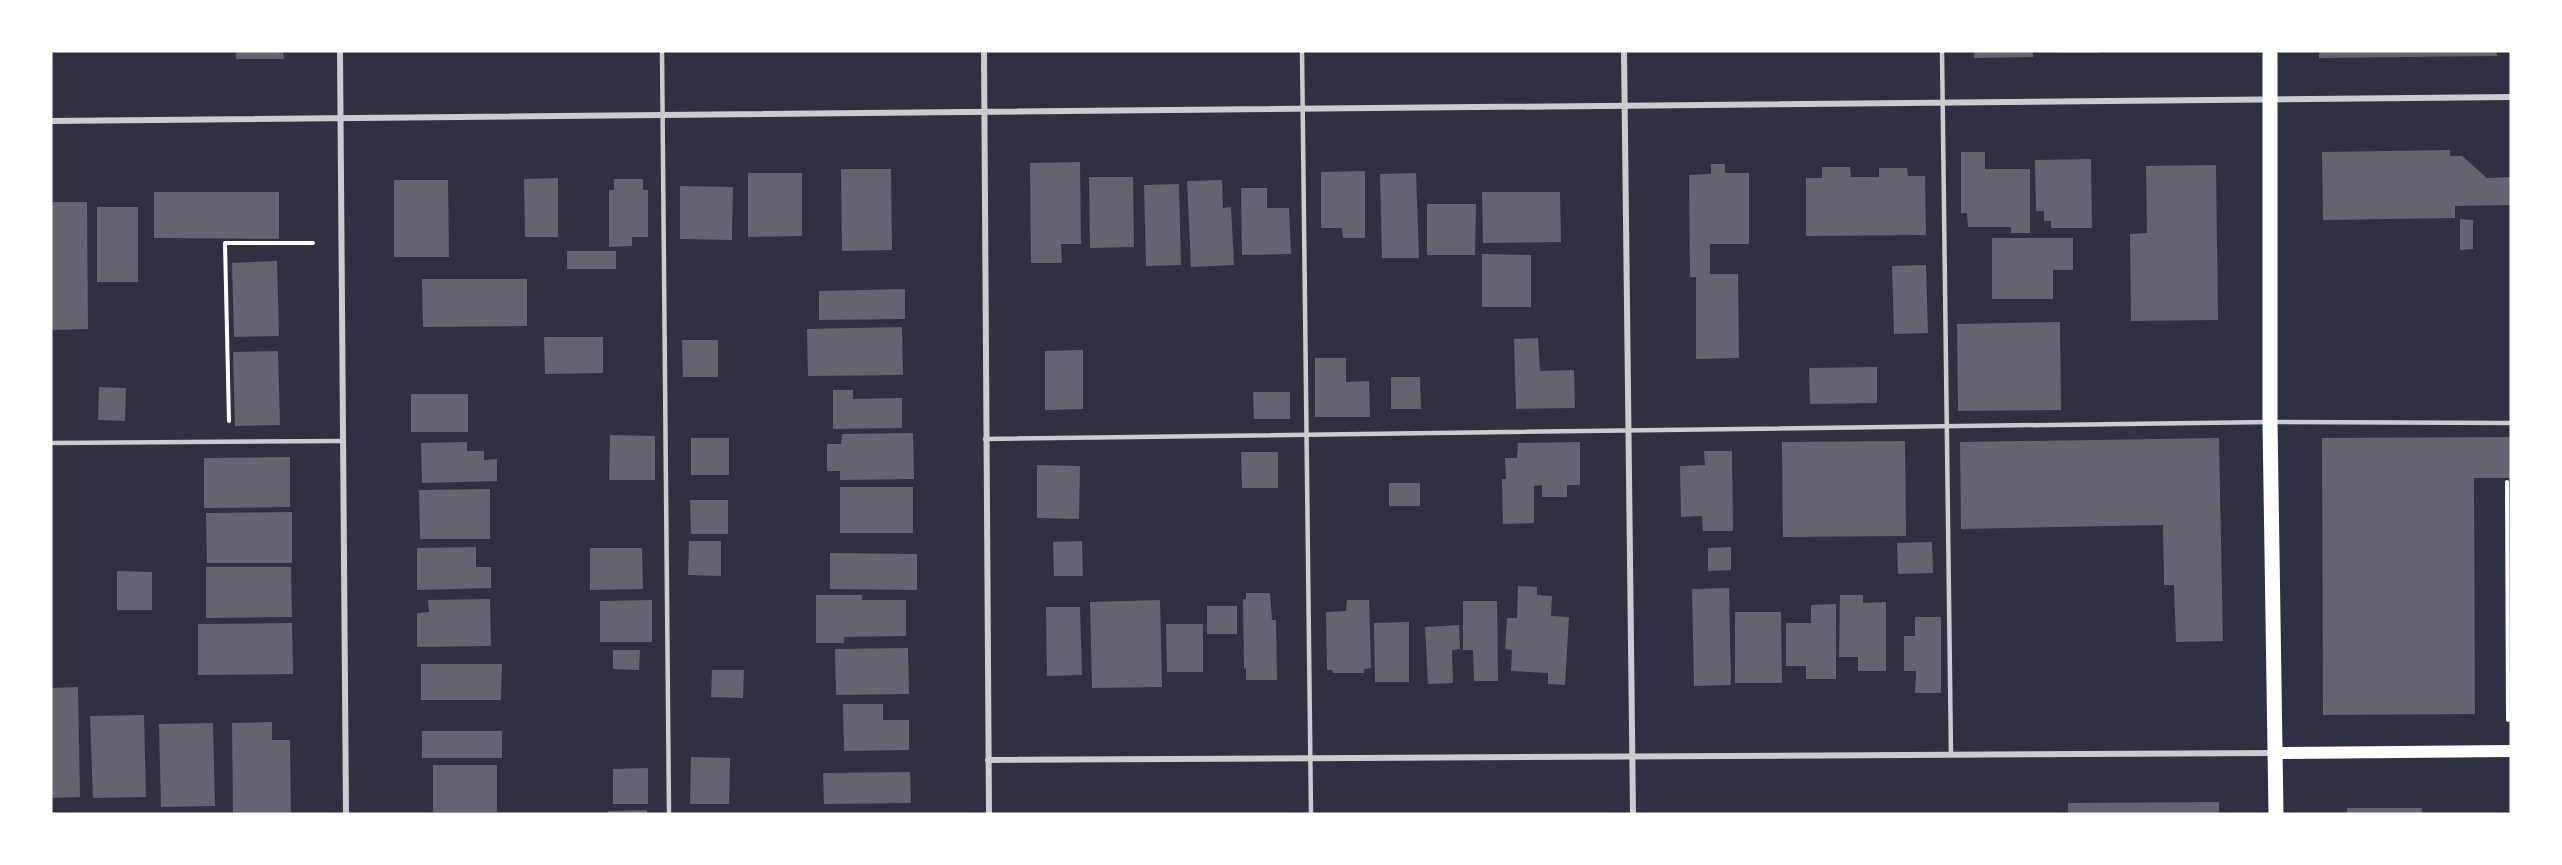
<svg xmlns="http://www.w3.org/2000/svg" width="2562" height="865" font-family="'Source Sans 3',sans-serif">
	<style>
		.building { fill: #626471 }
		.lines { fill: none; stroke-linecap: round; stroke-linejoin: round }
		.path { stroke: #fff; stroke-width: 4 }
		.service { stroke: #caccd0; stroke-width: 4.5 }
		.minor { stroke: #caccd0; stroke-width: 6 }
		.secondary { stroke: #fff; stroke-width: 12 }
		.primary { stroke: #fff; stroke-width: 15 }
	</style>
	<rect width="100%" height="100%" fill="#2d3142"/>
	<g class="building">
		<polygon points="236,51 283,51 284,59 236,59"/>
		<polygon points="1974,51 2033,51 2033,57 1974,58"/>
		<rect x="2057" y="51" width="42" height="2"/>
		<polygon points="2319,51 2497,51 2497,56 2319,58"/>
		<polygon points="2450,150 2450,156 2462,156 2487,178 2511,177 2511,205 2455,206 2455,218 2323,220 2322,152"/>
		<polygon points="1961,152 1985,152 1985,169 2030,169 2030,233 2011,233 2011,227 1968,227 1967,213 1961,213"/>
		<polygon points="2091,159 2092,228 2051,228 2051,221 2044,221 2044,211 2036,211 2035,160"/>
		<polygon points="1080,162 1081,244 1061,244 1062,263 1031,263 1030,163"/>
		<polygon points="1711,164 1725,164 1725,173 1749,173 1749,244 1710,244 1710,274 1738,274 1739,358 1696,359 1696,277 1690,277 1689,175 1711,174"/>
		<polygon points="2216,165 2218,320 2131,321 2130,234 2147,233 2146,166"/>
		<polygon points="1822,167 1850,167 1851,177 1879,177 1879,168 1907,168 1908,176 1925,176 1926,235 1806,236 1806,178 1822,178"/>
		<polygon points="841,169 891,169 892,250 842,251"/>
		<polygon points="1365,171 1365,238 1343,238 1342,228 1321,228 1321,172"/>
		<polygon points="748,173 802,173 802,236 748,237"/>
		<polygon points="1416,173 1419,258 1382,258 1380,174"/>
		<polygon points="1089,177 1133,177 1134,247 1090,248"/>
		<polygon points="558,178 558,237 525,237 524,179"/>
		<polygon points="614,179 643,179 643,190 648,190 648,237 632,237 632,246 609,247 609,190 614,190"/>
		<polygon points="394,180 448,180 449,257 394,257"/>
		<polygon points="1222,180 1223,208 1231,207 1234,265 1191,267 1187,181"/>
		<polygon points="1179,184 1181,265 1146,266 1144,185"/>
		<polygon points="680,186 733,187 732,240 680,239"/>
		<polygon points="1241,188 1267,188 1267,208 1289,208 1291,254 1242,255"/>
		<polygon points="154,192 279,192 279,239 154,238"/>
		<polygon points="1482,192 1560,192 1561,242 1483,243"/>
		<polygon points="51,202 87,202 88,329 51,330"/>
		<polygon points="1427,204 1476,204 1475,255 1427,255"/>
		<rect x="97" y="207" width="41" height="75"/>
		<polygon points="2460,219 2473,220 2473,249 2460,250"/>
		<polygon points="1992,238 2073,238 2073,270 2053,270 2053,299 1992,299"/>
		<rect x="567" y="251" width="49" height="18"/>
		<polygon points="1482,254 1531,255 1531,307 1482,307"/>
		<polygon points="277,261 279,336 234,337 232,263"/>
		<polygon points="1926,265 1928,333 1894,334 1892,266"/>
		<polygon points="422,279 527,279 527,326 423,327"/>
		<polygon points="905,289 905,319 819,320 819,291"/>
		<polygon points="2060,322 2061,410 1958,411 1957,324"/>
		<polygon points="902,327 903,375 808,376 807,329"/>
		<polygon points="544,337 603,337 603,373 545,374"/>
		<polygon points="1538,338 1540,371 1574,370 1575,408 1516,409 1514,339"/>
		<polygon points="682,340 718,340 718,377 683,377"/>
		<polygon points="1083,350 1083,409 1045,410 1045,351"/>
		<polygon points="278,351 280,425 235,426 233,352"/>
		<polygon points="1315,358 1346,358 1346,382 1369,381 1370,417 1315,417"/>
		<polygon points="1877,367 1877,403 1810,404 1809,368"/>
		<polygon points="1391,377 1420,377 1421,409 1391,409"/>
		<polygon points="99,387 126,388 125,421 98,420"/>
		<polygon points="833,390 853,390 853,399 902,398 902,428 833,429"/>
		<polygon points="1253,392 1290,392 1290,419 1254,419"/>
		<rect x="411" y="394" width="57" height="38"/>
		<polygon points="913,433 914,479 840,480 840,471 827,471 827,444 841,444 842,434"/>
		<polygon points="610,435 655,436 655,480 609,480"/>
		<polygon points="2511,437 2511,478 2474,478 2475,714 2323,715 2322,438"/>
		<rect x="691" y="438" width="38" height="37"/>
		<polygon points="2219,438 2223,641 2176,642 2174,585 2164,585 2163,525 1961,529 1960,442"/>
		<polygon points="1905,441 1906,536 1783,537 1782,442"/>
		<polygon points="467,442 467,451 484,451 484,460 497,459 497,481 422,483 421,443"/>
		<polygon points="1580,442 1580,485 1567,485 1567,497 1542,497 1542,485 1534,486 1534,523 1503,524 1502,479 1506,479 1505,458 1517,458 1518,443"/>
		<polygon points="1704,451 1732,451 1733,531 1703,531 1702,516 1681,517 1680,466 1705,465"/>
		<polygon points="1241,452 1278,452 1278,488 1242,488"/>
		<polygon points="290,457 290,507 204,508 204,458"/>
		<polygon points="1037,465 1080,466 1079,519 1037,518"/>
		<rect x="1389" y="483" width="31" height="23"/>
		<rect x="840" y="487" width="73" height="46"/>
		<polygon points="490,489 490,539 420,539 419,490"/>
		<polygon points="690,500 728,500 728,534 691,534"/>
		<polygon points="292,512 292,563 207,563 206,513"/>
		<polygon points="689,541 721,541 721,576 688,575"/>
		<polygon points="1082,541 1083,576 1054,576 1053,542"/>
		<polygon points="1932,542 1933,573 1898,574 1897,543"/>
		<polygon points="476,547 476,567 491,567 491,588 417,590 417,548"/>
		<polygon points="1731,547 1731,570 1708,571 1708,548"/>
		<polygon points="590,548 642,548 643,589 590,590"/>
		<polygon points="830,553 917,554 917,590 830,589"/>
		<polygon points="206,567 291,567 292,617 206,618"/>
		<polygon points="117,571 152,572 152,610 117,610"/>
		<polygon points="1518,586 1537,587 1537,595 1552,596 1551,616 1569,617 1565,685 1548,684 1548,673 1511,671 1512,650 1505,649 1507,618 1517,618"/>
		<polygon points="1729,588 1731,685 1694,686 1692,589"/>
		<polygon points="1246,593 1270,593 1272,620 1276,620 1277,680 1246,680 1246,668 1244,669 1243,600 1246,599"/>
		<polygon points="816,595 862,595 862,600 906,600 906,636 844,637 844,643 816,643"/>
		<polygon points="1840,595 1863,595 1863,603 1886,602 1886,671 1858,671 1858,657 1839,657"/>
		<polygon points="490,599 491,646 417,647 417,613 429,612 428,600"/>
		<polygon points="652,600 652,642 600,642 600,601"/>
		<polygon points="1160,600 1162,687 1092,688 1090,602"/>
		<polygon points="1347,600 1369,600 1371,668 1364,669 1364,673 1333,673 1332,670 1327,670 1326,612 1346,611"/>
		<polygon points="1463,601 1497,601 1498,681 1474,681 1473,650 1463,650"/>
		<polygon points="1836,604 1836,679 1806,679 1806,666 1786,666 1786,623 1811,623 1811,605"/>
		<rect x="1207" y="606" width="30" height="28"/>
		<polygon points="1046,607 1080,607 1082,675 1047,676"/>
		<polygon points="1735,612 1781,612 1782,683 1735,683"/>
		<polygon points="1915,617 1941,617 1941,693 1915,693 1916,671 1904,671 1904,636 1915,636"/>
		<polygon points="1409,622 1409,682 1375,682 1374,623"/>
		<polygon points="292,623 293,674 198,675 198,624"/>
		<polygon points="1166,624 1203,624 1203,672 1167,672"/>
		<polygon points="1459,625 1460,649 1452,650 1453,683 1428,684 1425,627"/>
		<polygon points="908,648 909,694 836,695 835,649"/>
		<polygon points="613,650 640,650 639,670 613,669"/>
		<polygon points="421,664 502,664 501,700 421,700"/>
		<polygon points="712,670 744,670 743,698 711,697"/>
		<polygon points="78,687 80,797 51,798 51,688"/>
		<polygon points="843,704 883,704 883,720 909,720 909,750 844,751"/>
		<polygon points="144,715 146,797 93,798 90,716"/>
		<polygon points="272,722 272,740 290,740 291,814 233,814 232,723"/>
		<polygon points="213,723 215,806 161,807 159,724"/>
		<rect x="422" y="731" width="80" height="27"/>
		<polygon points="691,757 730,758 729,804 690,804"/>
		<rect x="433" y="765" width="64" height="47"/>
		<polygon points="648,768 648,804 613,804 613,769"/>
		<polygon points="910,772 911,803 824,804 823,773"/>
		<polygon points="2219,802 2219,814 2068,814 2068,803"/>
		<rect x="2347" y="808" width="75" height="6"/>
		<polygon points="647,810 647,814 608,814 608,811"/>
	</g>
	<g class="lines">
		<g class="path">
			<polyline points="229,421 225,243 313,243"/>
			<polyline points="2507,482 2508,720"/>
		</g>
		<g class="service">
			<polyline points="662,51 669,814"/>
			<polyline points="1302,51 1311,814"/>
			<polyline points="1942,51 1951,755"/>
			<polyline points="985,439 2270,422 2511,423"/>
			<polyline points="51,443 343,441"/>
		</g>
		<g class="minor">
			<polyline points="340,51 346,814"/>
			<polyline points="984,51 989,814"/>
			<polyline points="1624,51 1633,814"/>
			<polyline points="51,121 2511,97"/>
			<polyline points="988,760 2275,753"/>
		</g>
		<polyline class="secondary" points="2275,753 2511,751"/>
		<polyline class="primary" points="2270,51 2270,422 2276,814"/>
	</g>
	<rect width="2562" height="865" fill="none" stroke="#ffffff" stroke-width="105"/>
</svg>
